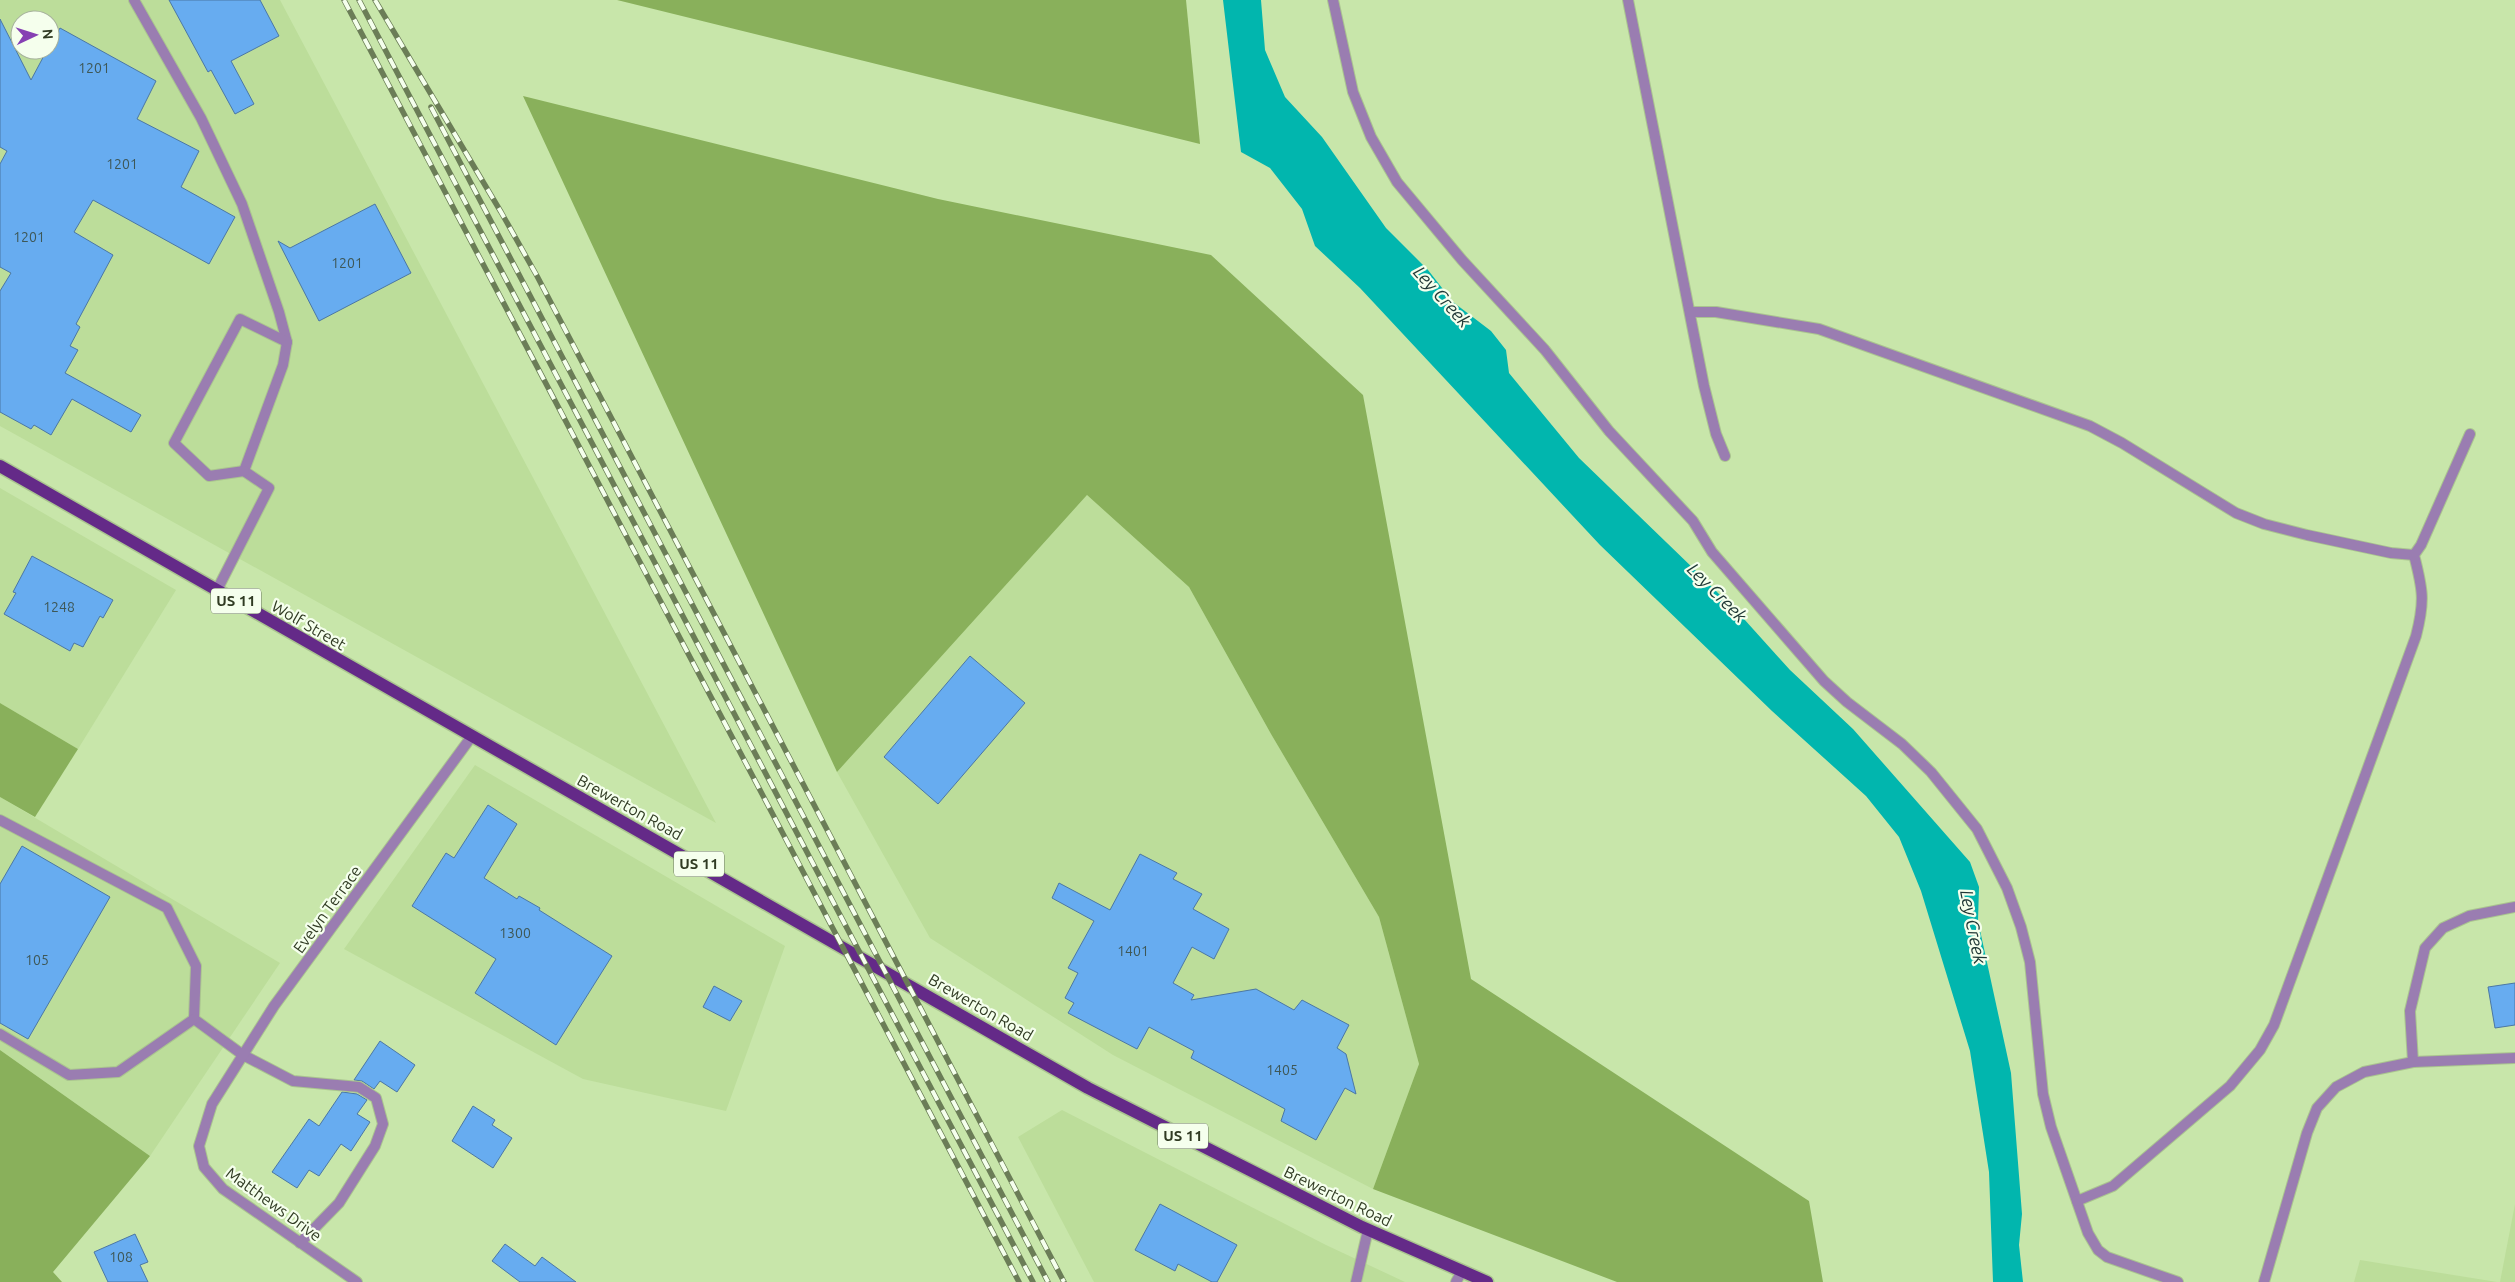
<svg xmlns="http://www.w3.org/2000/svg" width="2515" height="1282" font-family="Ubuntu,sans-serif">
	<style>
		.built { fill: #bcdd9a; fill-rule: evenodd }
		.forest { fill: #89b05b }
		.water { fill: #01b6ae }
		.building { fill: #67acf0; stroke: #4b77a4 }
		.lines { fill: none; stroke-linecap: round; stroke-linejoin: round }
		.service-casing { stroke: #aac48f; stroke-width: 12 }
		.minor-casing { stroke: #aac48f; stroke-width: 12 }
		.primary-casing { stroke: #aac48f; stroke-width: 15 }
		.service { stroke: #9a7db1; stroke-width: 10 }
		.minor { stroke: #9a7db1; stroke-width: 10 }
		.primary { stroke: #642a88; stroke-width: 12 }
		.rail-casing { stroke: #6b7d57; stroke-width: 5.5 }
		.rail { stroke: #f5ffed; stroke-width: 4; stroke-dasharray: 11; stroke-linecap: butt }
		.labels { text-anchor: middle; stroke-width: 4.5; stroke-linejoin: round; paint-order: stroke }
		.number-label { font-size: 14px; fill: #3e5756 }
		.shield { fill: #f5ffed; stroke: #6b7660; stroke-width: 1 }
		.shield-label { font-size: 15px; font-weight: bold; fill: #303b23 }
		.street-label { font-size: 16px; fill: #303b23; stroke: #f5ffed }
		.water-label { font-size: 18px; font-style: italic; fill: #1f3735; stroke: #f5ffed }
	</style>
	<rect width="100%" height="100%" fill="#c8e6aa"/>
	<g class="built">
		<path d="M0 0H280L716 823 0 426ZM20 20H50V50H20Z"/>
		<polygon points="0,488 176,590 78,749 0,703"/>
		<polygon points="1087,495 1189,587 1271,734 1379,917 1419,1064 1373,1189 1113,1055 930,938 837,772"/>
		<polygon points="475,765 785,946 726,1111 583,1079 344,949"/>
		<polygon points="0,797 280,963 150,1156 0,1050"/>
		<polygon points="1062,1110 1326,1245 1405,1282 1094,1282 1018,1137"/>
		<polygon points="2515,1204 2515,1282 2500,1282"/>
		<polygon points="2360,1260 2497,1282 2354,1282"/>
	</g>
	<g class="forest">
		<polygon points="617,0 1186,0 1200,144"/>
		<polygon points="523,96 938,199 1211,255 1363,395 1471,979 1809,1201 1823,1282 1617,1282 1373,1189 1419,1064 1379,917 1271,734 1189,587 1087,495 837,772"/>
		<polygon points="0,703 78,749 35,817 0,797"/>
		<polygon points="0,1050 150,1156 53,1272 62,1282 0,1282"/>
	</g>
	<polygon class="water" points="1223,0 1261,0 1265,50 1285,97 1322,137 1386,228 1428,270 1453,302 1491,331 1506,350 1509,373 1579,458 1695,570 1744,619 1790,670 1853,729 1970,862 1979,887 1978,921 2011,1073 2022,1214 2019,1245 2023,1282 1993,1282 1989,1172 1970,1051 1921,891 1899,837 1866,796 1772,711 1600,545 1360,288 1315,246 1302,209 1270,168 1241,152"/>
	<g class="building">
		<polygon points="169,0 260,0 279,36 231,61 254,104 235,114 211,70 208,72"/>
		<polygon points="0,19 31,80 47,50 50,50 50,45 60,28 156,81 137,119 199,151 181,187 235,217 209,264 93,200 74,232 113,255 76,324 80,327 70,346 78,350 65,373 141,415 131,432 72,399 51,435 34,425 31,429 0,412 0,291 11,273 0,267 0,164 7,151 0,147"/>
		<polygon points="375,204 411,273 319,321 278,241 290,248"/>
		<polygon points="32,556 113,600 103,618 100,616 83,647 74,643 70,651 4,614 16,593 13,592"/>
		<polygon points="970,656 1025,703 938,804 884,757"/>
		<polygon points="488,805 517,824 484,878 517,899 519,896 540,908 539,910 612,956 556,1045 475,993 496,959 412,906 446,853 454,858"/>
		<polygon points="22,846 110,897 28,1039 0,1023 0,884"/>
		<polygon points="1140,854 1177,873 1173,879 1202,894 1193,909 1229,929 1214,959 1192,947 1173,983 1194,995 1191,1000 1256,989 1294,1010 1302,1000 1349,1025 1337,1048 1346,1054 1356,1094 1345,1088 1316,1140 1281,1121 1285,1109 1191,1058 1194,1051 1149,1027 1137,1049 1068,1013 1074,1003 1065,998 1078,973 1068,968 1094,921 1052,898 1059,883 1110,910"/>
		<polygon points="2515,983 2515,1025 2495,1028 2488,987"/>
		<polygon points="714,986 742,1001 730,1021 703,1007"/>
		<polygon points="380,1041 415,1065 397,1092 380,1081 374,1089 362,1081 354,1080"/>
		<polygon points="342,1092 357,1094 367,1100 357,1114 370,1122 351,1151 341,1144 319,1176 309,1170 297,1188 272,1172 309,1119 319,1126"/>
		<polygon points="473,1106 495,1120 492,1125 512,1138 493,1168 452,1141"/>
		<polygon points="1160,1204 1237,1245 1217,1282 1212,1282 1178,1264 1175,1271 1135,1250"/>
		<polygon points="135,1234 148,1262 140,1265 148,1282 108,1282 94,1252"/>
		<polygon points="505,1244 535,1266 542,1257 576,1282 520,1282 492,1261"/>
	</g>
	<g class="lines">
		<g class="service-casing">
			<g id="service">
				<polyline points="134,0 201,118 242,204 279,312 287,342 283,365 244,471 269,488 217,590"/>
				<polyline points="1333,0 1353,92 1371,137 1397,182 1462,260 1545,350 1609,431 1693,521 1712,552 1824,681 1847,702 1902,744 1931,772 1977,829 2007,888 2021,927 2030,962 2043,1094 2051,1127 2088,1233 2098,1250 2107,1257 2178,1282"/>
				<polyline points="1628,0 1704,386 1716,434 1725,456"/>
				<polyline points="1690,312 1716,312 1819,329 2090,426 2122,443 2236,513 2264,524 2307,535 2391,553 2414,555"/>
				<polyline points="244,471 209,476 174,443 240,319 287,342"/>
				<polyline points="0,820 167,908 196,966 194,1019 243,1055 293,1081 359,1087 376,1098 383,1124 375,1146 339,1203 300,1243"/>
				<polyline points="0,1034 69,1075 118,1072 194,1019"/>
				<polyline points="2413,1062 2410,1011 2425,948 2443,928 2469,916 2515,907"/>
				<path d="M2077 1201 2113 1186 2230 1086 2260 1050 2274 1025 2416 636C2425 601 2423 590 2414 555L2421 545 2470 434"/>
				<polyline points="1356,1282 1368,1230"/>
				<polyline points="1456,1282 1462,1271"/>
				<polyline points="2264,1282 2307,1133 2317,1108 2336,1087 2364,1072 2413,1062 2515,1058"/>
			</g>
		</g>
		<g class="minor-casing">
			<polyline id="minor" points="357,1282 223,1189 204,1167 199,1146 212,1104 274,1006 472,736"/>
		</g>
		<g class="primary-casing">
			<polyline id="primary" points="0,466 1088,1088 1362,1227 1487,1282"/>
		</g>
		<use href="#service" class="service"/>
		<use href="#minor" class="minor"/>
		<use href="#primary" class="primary"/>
		<g class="rail-casing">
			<g id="rail">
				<polyline points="344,0 1019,1282"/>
				<polyline points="359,0 1033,1282"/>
				<polyline points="375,0 501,212 537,276 1064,1282"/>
				<polyline points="431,107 1048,1282"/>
			</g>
		</g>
		<use href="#rail" class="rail"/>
	</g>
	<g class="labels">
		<g class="number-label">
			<text x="94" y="73">1201</text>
			<text x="122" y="169">1201</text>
			<text x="29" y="242">1201</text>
			<text x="347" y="268">1201</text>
			<text x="59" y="612">1248</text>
			<text x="515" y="938">1300</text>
			<text x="1133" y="956">1401</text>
			<text x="37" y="965">105</text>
			<text x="1282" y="1075">1405</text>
			<text x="121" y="1262">108</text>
		</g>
		<g class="shield">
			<rect x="211" y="588.5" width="50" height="25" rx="4"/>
			<rect x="674" y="851.5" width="50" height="25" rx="4"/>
			<rect x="1158" y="1123.5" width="50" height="25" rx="4"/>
		</g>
		<g class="shield-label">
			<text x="236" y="606">US 11</text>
			<text x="699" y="869">US 11</text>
			<text x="1183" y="1141">US 11</text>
		</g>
		<g class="street-label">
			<text transform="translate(309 625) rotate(30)" y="6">Wolf Street</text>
			<text transform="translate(630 807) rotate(29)" y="6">Brewerton Road</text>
			<text transform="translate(327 909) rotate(-54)" y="6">Evelyn Terrace</text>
			<text transform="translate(981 1007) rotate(30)" y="6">Brewerton Road</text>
			<text transform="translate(1338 1196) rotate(26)" y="6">Brewerton Road</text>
			<text transform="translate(274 1204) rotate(36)" y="6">Matthews Drive</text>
		</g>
		<g class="water-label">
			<text transform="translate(1442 297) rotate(48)" y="6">Ley Creek</text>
			<text transform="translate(1717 593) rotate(45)" y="6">Ley Creek</text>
			<text transform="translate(1973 927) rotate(79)" y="6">Ley Creek</text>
		</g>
	</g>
	<g transform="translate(35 35) rotate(86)"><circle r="24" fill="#f5ffed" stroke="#a6b19c"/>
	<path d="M0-4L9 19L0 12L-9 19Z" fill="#8640b3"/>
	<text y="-8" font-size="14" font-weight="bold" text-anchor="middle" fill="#303b23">N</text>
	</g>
</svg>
